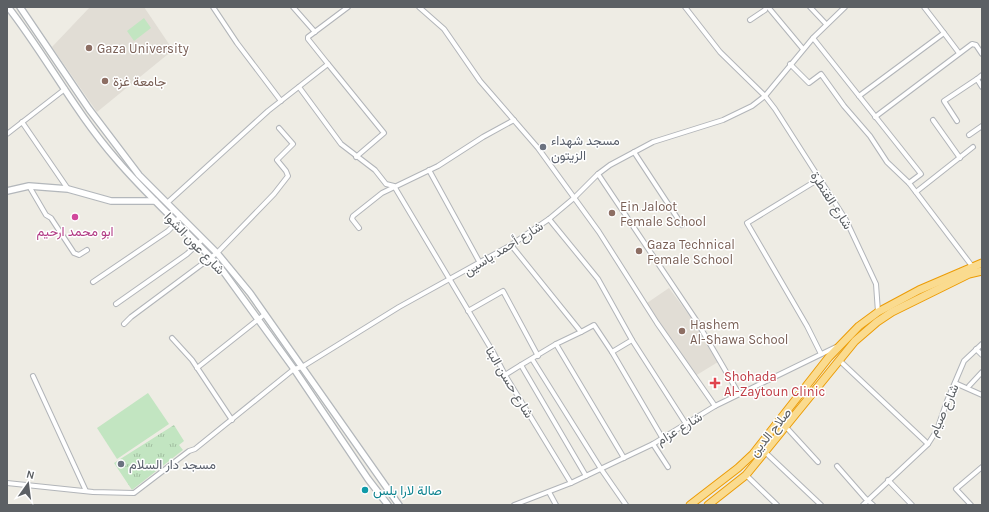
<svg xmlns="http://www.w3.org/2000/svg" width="989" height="512" font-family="Karla,Vazirmatn,sans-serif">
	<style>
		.education { fill: #e1ddd5 }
		.grass { fill: url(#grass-tufts) }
		.pitch { fill: #c2e5c1 }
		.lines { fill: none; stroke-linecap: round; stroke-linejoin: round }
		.street-casing { stroke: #b2b5b9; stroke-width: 6 }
		.secondary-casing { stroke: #b3b7bb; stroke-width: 8 }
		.highway-casing { stroke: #ec9c06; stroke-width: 9 }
		.street { stroke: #fff; stroke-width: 4 }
		.secondary { stroke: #fff; stroke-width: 5.5 }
		.highway { stroke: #fadb8f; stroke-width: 7 }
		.education-dot { fill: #8d6e63; stroke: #fff; stroke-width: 1.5 }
		.worship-dot { fill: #6b7280; stroke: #fff; stroke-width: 1.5 }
		.hotel-dot { fill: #d1479c; stroke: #fff; stroke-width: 1.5 }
		.health-dot { fill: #e0444e; stroke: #fff; stroke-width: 1.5 }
		.culture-dot { fill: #0f9aa8; stroke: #fff; stroke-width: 1.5 }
		.labels { text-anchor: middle; stroke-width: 3; stroke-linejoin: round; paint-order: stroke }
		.education-label { font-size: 13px; fill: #785e54; stroke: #fff; text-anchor: start }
		.worship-label { font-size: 13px; fill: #5b616d; stroke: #fff; text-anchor: start }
		.street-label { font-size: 13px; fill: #5c6064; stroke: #fff }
		.hotel-label { font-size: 13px; fill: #b23c85; stroke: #fff }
		.health-label { font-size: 13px; fill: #be3a42; stroke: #fff; text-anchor: start }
		.culture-label { font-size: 13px; fill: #0d838f; stroke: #fff; text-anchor: start }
	</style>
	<defs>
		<pattern id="grass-tufts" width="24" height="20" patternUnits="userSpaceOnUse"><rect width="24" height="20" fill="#c2e5c1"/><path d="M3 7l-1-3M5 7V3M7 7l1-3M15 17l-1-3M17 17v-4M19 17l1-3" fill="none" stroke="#a1bda0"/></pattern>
	</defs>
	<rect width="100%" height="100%" fill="#eeece4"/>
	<g class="education">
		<polygon points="90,7 144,7 173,50 97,112 52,47"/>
		<polygon points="669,288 695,323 718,362 695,376 647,303"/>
	</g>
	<polygon class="grass" points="174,425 184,441 179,445 183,450 132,490 114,463"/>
	<g class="pitch">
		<polygon points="144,18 151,28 134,41 127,31"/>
		<polygon points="148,393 169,424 117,459 97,428"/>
	</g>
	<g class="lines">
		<g class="street-casing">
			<g id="street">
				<polyline points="213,7 237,43 281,101"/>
				<polyline points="293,7 315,32"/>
				<polyline points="419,7 444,29 480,81 538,148 599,232 657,323 715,406"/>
				<polyline points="685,7 720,52 765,96 775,109 846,220 876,284 878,312"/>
				<polyline points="768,7 803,49"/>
				<polyline points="810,7 826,24"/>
				<polyline points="924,7 944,33"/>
				<polyline points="750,20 765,10 766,7"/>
				<polyline points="813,38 921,174 909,183"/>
				<polyline points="328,64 384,133 356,157"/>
				<polyline points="790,64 809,83 821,74 844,106 870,136 887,162 909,183 972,266"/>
				<polyline points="977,79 982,75"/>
				<polyline points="299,87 341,144 375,170 386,184 394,186 493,352 505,375 571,483"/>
				<polyline points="859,96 944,33 959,53"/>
				<polyline points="875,117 972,44 976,45 982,54"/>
				<polyline points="933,120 960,158"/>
				<polyline points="957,121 944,101 977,79 982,87"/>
				<polyline points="22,122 68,189"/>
				<polyline points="7,134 65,89"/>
				<polyline points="969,135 982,126"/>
				<polyline points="634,152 682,225"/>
				<polyline points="429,170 480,263"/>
				<polyline points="598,174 696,320 739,394"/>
				<polyline points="819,179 747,223 807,326 821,354"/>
				<polyline points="29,186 46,215 51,218 74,253 79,255 87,250"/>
				<polyline points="916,192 973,147"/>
				<polyline points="167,203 268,111 328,64 308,39 308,37 348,7"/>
				<polyline points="549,219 598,279 632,340 612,352 663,439"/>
				<polyline points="359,228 352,219 353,216 382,193 438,166 483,137 514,120"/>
				<polyline points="511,245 581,332 556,344 624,458"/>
				<polyline points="217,253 274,194 288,176 286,171 277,160 293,144 279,128"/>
				<polyline points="93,282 168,231 176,223 180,215"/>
				<polyline points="116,304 187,254 203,239"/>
				<polyline points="468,311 503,291 538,356"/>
				<polyline points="124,324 131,317 217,253"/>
				<polyline points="581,332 594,325 612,352"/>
				<polyline points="172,338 192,360 232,420"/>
				<polyline points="632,340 686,424 684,429 686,433"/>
				<polyline points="556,344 521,365 586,476"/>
				<polyline points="976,349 982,355"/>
				<polyline points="532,359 601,469 626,505"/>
				<polyline points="839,360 928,444"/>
				<polyline points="197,368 265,314"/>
				<polyline points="505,375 521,365"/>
				<polyline points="33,376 86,491"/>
				<polyline points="955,383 982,395"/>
				<polyline points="969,386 982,372"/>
				<polyline points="786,427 818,462"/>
				<polyline points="653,444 668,467"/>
				<polyline points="766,453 821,505"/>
				<polyline points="837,466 865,498 873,505"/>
				<polyline points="746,475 777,505"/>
				<polyline points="888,480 912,505"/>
				<polyline points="7,483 93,492 134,493 189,451 195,449 294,369 302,367 399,307 511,245 549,219 574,198 598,174 610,165 653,142 723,120 752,106 765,96 813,38 845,7"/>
				<polyline points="549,492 556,505"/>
				<polyline points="514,505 571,483 653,444 715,406 836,347"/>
				<polyline points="863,505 928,444 937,430 947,401 964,361 982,344"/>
				<polyline points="971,505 956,489 982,467"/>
			</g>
		</g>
		<g class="secondary-casing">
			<g id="secondary">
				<path d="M8 7C46 56 75 112 116 159 149 198 189 232 223 271L294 369 368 479 388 505"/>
				<polyline points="20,7 89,109 139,175 217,253 250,293 399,505"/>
				<polyline points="7,191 29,186 68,189 111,201 155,201"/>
			</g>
		</g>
		<g class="highway-casing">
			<g id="highway">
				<polyline points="690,505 738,468 753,454 829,357 859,326 878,312 919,290 982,263"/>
				<polyline points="708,505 746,475 855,341 877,322 892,312 969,274 982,271"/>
			</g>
		</g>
		<use href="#street" class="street"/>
		<use href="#secondary" class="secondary"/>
		<use href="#highway" class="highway"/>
	</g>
	<g class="education-dot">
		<circle cx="89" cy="48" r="4"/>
		<circle cx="105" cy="81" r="4"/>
		<circle cx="612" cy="213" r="4"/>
		<circle cx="639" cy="251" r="4"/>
		<circle cx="682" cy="331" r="4"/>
	</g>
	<g class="worship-dot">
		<circle cx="543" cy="147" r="4"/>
		<circle cx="121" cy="464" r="4"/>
	</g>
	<circle class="hotel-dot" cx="75" cy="217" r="4"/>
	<path class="health-dot" d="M713 377h4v4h4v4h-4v4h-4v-4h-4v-4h4z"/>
	<circle class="culture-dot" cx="365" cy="490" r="4"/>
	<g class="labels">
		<g class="education-label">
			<text x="97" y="53">Gaza University</text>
			<text x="113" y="86">جامعة غزة</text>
			<text x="620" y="211">Ein Jaloot<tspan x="620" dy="15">Female School</tspan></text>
			<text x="647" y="249">Gaza Technical<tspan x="647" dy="15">Female School</tspan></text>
			<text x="690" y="329">Hashem<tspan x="690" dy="15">Al-Shawa School</tspan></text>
		</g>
		<g class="worship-label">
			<text x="551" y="145">مسجد شهداء<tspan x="551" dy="15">الزيتون</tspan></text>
			<text x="129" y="469">مسجد دار السلام</text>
		</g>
		<g class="street-label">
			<text transform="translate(832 200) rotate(57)" y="5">شارع القنطرة</text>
			<text transform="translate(195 243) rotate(46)" y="5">شارع عون الشوا</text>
			<text transform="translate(503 248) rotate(-32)" y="5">شارع أحمد ياسين</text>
			<text transform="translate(510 382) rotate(59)" y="5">شارع حسن البنا</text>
			<text transform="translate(943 410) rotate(-66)" y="5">شارع صيام</text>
			<text transform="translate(679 428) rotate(-31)" y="5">شارع عزام</text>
			<text transform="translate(770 432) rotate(-51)" y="5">صلاح الدين</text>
		</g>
		<g class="hotel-label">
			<text x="75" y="236">ابو محمد ارحيم</text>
		</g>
		<g class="health-label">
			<text x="724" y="381">Shohada<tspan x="724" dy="15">Al-Zaytoun Clinic</tspan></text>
		</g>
		<g class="culture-label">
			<text x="373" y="495">صالة لارا بلس</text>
		</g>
	</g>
	<rect width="989" height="512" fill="none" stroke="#5c6064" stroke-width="16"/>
	<g transform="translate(28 484) rotate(14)" stroke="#ffffff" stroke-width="3" paint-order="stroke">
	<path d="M0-3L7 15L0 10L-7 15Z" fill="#5c6064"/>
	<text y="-6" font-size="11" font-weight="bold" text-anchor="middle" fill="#5c6064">N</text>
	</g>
</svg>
